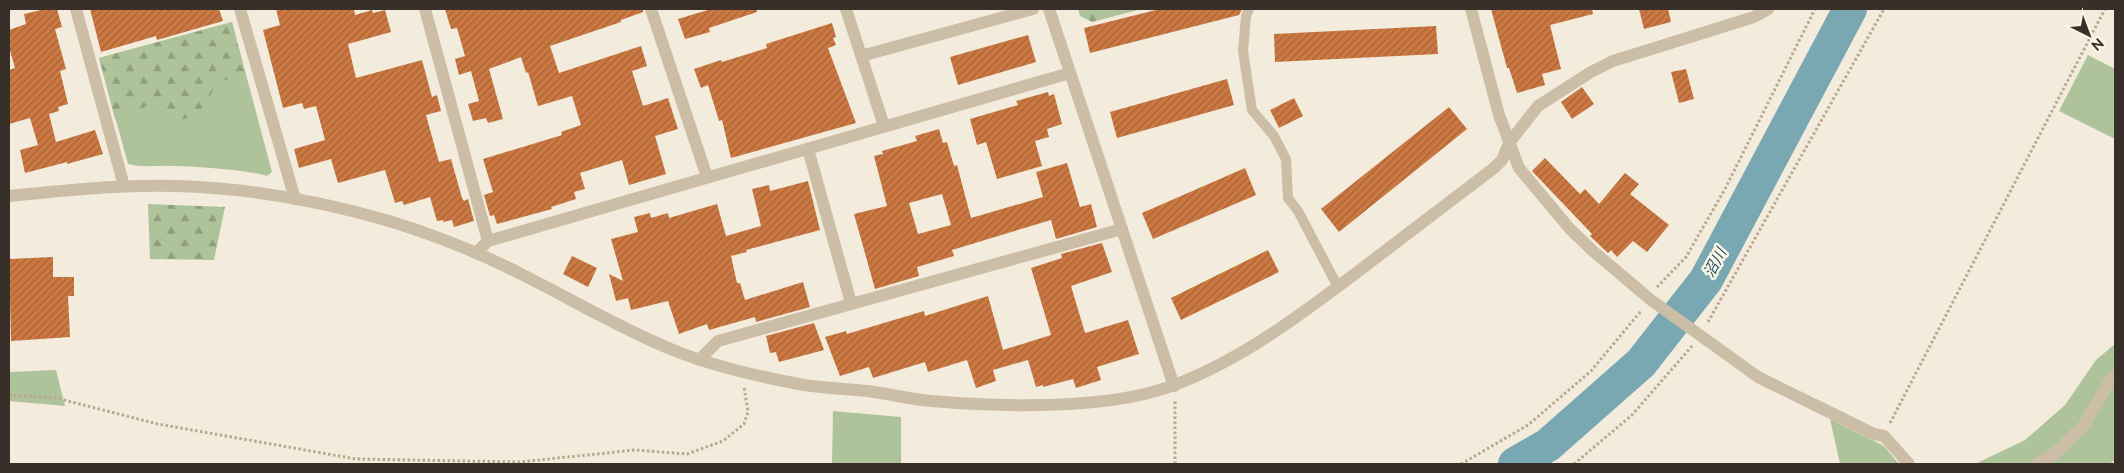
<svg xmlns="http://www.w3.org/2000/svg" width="2124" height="473" font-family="Raleway,'Noto Sans JP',sans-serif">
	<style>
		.green { fill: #afc39b }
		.forest { fill: url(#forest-firs) }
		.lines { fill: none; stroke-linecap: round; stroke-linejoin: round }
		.river { stroke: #79a7b2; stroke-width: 34 }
		.building { fill: url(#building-hatch); fill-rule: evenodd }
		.path { stroke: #b8a891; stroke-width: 3; stroke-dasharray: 2.5 2.5; stroke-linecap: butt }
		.service { stroke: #ccbda7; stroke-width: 10 }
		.minor { stroke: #ccbda7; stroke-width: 12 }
		.tertiary { stroke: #ccbda7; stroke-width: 12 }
		.labels { text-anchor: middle; stroke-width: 5; stroke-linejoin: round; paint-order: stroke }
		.water-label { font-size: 15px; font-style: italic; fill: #1b4e5c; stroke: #faf5e8 }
	</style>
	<defs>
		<pattern id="forest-firs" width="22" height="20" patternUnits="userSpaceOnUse" patternTransform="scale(1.25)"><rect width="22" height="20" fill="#afc39b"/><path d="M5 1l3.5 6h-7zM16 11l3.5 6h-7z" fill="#8f9f7e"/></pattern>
		<pattern id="building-hatch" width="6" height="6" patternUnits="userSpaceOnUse" patternTransform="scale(1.25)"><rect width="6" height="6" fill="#cb7842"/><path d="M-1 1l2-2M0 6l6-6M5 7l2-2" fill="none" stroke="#a66337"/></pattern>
	</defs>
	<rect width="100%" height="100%" fill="#f3ecdc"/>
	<g class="green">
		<path d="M232 22 272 172 267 176C241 169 201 167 174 166 158 165 143 168 128 164L99 58Z"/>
		<polygon points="2088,55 2115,69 2115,139 2059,111"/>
		<polygon points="2115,344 2115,460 2109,464 1975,464 2025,440 2065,405 2096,360"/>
		<polygon points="56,370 65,406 9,401 9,372"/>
		<polygon points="833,411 901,417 901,464 832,464"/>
		<polygon points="1830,419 1884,446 1899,464 1840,464"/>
	</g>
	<g class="forest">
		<polygon points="1078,9 1142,9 1092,22 1080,16"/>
		<polygon points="232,22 246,76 219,81 197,116 175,121 147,106 115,119 99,58"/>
		<polygon points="148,204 225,207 214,260 150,259"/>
	</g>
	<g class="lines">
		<polyline class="river" points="1515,464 1548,445 1641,363 1706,280 1850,9"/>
	</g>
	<g class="building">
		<polygon points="45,9 57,9 62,27 55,29 66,69 60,71 68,104 58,107 59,111 49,114 56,142 95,130 103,154 67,164 67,162 25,173 20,150 38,145 30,118 9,124 9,70 15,68 9,47 9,30 26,24 24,14"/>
		<polygon points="90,9 219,9 223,21 157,40 156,36 101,52"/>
		<polygon points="276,9 354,9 355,15 372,10 373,13 385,10 391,32 348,44 356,78 422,60 432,97 437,95 441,111 426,115 439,162 451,159 462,198 464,201 468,199 474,221 454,227 452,220 443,222 443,220 437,221 430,197 404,205 402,201 395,203 385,170 338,183 331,159 299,168 294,149 325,140 316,106 304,109 302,103 283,108 263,30 280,25"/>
		<polygon points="445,9 643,9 643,12 621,20 621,22 550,46 559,73 641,46 647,66 632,71 643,106 668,98 678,129 655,136 666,174 629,185 622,160 580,173 585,189 574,192 576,199 551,207 552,209 497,224 494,215 490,216 484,195 493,192 483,159 562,135 561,132 581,125 572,96 538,106 528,72 526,73 521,57 489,69 503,119 488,123 486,118 473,121 468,104 479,101 471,71 459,75 455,59 465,56 457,28 451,29"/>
		<polygon points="711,9 757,9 757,12 709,28 710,32 685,39 678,19"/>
		<polygon points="1160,9 1242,9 1239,15 1090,53 1084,28"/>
		<polygon points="1491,9 1592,9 1593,14 1550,25 1561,69 1542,74 1545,85 1517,93 1509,68 1507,68"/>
		<polygon points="1639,9 1668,9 1671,22 1644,29"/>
		<polygon points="832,23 836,37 833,38 836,45 828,48 856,123 731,158 722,120 719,121 708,85 701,88 694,69 721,60 722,62 767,48 766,44"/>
		<polygon points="1436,26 1438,54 1275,62 1274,34"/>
		<polygon points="1028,35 1036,62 958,85 950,57"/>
		<polygon points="1686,69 1694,99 1679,103 1671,72"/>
		<polygon points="1227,79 1234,105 1117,138 1110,112"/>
		<polygon points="1582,87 1594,104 1572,119 1561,102"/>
		<polygon points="1048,92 1049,96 1054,94 1062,124 1047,129 1049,137 1035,141 1042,166 997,179 986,142 977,145 970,119 1018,105 1016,101"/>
		<polygon points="1294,98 1303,116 1279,128 1270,110"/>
		<polygon points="1449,107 1467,129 1339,232 1321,209"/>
		<path d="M939 129 943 143 947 142 954 166 957 165 971 218 1043 197 1036 172 1067 163 1080 207 1091 204 1097 227 1056 239 1051 220 952 250 954 256 917 267 919 276 875 289 854 214 887 206 874 156 883 154 882 151 917 141 915 136ZM942 194 951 225 918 234 909 203Z"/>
		<polygon points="1545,158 1580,194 1585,189 1599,204 1625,173 1639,184 1630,194 1669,225 1647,252 1633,241 1617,257 1611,250 1608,253 1590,236 1592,234 1532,171"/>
		<polygon points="1245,168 1256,195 1153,239 1142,213"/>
		<polygon points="808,181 820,230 746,250 747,252 731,256 737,283 740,283 745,300 803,282 810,307 756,322 755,317 709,330 707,324 679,334 668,301 631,310 628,298 616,301 609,274 623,281 611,239 638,232 634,217 650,213 651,218 668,213 669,218 717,204 726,236 761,226 752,189 769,185 770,191"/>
		<polygon points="1102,243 1112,272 1071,286 1085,333 1128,320 1139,354 1097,367 1101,380 1076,388 1073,379 1043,387 1043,385 1036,387 1028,360 993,370 996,381 976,388 967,360 928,372 925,362 873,378 869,367 840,376 825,337 846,331 847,334 924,311 925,316 988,296 1003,350 1051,335 1031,268 1062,258 1061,254"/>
		<polygon points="1268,250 1279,272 1181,320 1171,298"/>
		<polygon points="572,256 597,268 588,287 563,274"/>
		<polygon points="53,257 53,277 74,277 74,296 68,296 70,337 11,341 9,259"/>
		<polygon points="814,323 824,350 779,362 776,352 770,353 766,336"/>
	</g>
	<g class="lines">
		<g class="path">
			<polyline points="1657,287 1686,257 1725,189 1815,9"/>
			<polyline points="1708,322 1884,9"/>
			<polyline points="9,395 56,398 158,424 356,459 520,462 635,450 687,454 723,441 744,424 748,412 744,387"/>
			<polyline points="1890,423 2105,9"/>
			<polyline points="1175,464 1175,401"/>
			<polyline points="1461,464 1528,425 1591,371 1641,311"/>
			<polyline points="1574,464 1632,415 1692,346"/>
		</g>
		<polyline class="service" points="1249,9 1246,16 1243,51 1252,110 1274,136 1286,159 1288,198 1298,211 1338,287"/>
		<g class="minor">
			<polyline points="76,9 124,186"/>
			<polyline points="425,9 488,241"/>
			<polyline points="651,9 707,177"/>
			<polyline points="846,9 884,126"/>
			<polyline points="1471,9 1499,115 1519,168 1570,229 1594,252 1651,300 1758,377 1874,434 1884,436 1909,464"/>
			<polyline points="861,56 1033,9"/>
			<polyline points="1509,143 1538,106 1591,72 1613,61 1754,17 1768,9"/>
			<polyline points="808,149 851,303"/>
			<polyline points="476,253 488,241 1070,73"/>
			<polyline points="699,360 718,341 1122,229"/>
			<polyline points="2036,464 2053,455 2084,425 2110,380 2115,375"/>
		</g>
		<g class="tertiary">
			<polyline points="240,9 295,199"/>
			<polyline points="1049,9 1174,386"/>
			<path d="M9 196C64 191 120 184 176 186 248 188 321 201 389 221 435 235 480 253 523 275 573 300 621 329 673 350 715 367 760 377 804 385 825 388 847 389 868 391 889 394 910 399 931 401 1004 407 1109 411 1177 384 1244 358 1303 313 1360 270 1405 236 1449 202 1494 168L1502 160 1509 143"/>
		</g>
	</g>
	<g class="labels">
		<g class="water-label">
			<text transform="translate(1715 263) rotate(-62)" y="5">沼川</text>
		</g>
	</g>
	<rect width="2124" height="473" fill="none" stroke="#382f28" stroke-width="20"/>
	<g transform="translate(2089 35) rotate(138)" stroke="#faf5e8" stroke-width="4" paint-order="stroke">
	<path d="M0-4L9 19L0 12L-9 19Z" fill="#382f28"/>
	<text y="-8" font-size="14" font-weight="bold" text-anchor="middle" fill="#382f28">N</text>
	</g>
</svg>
